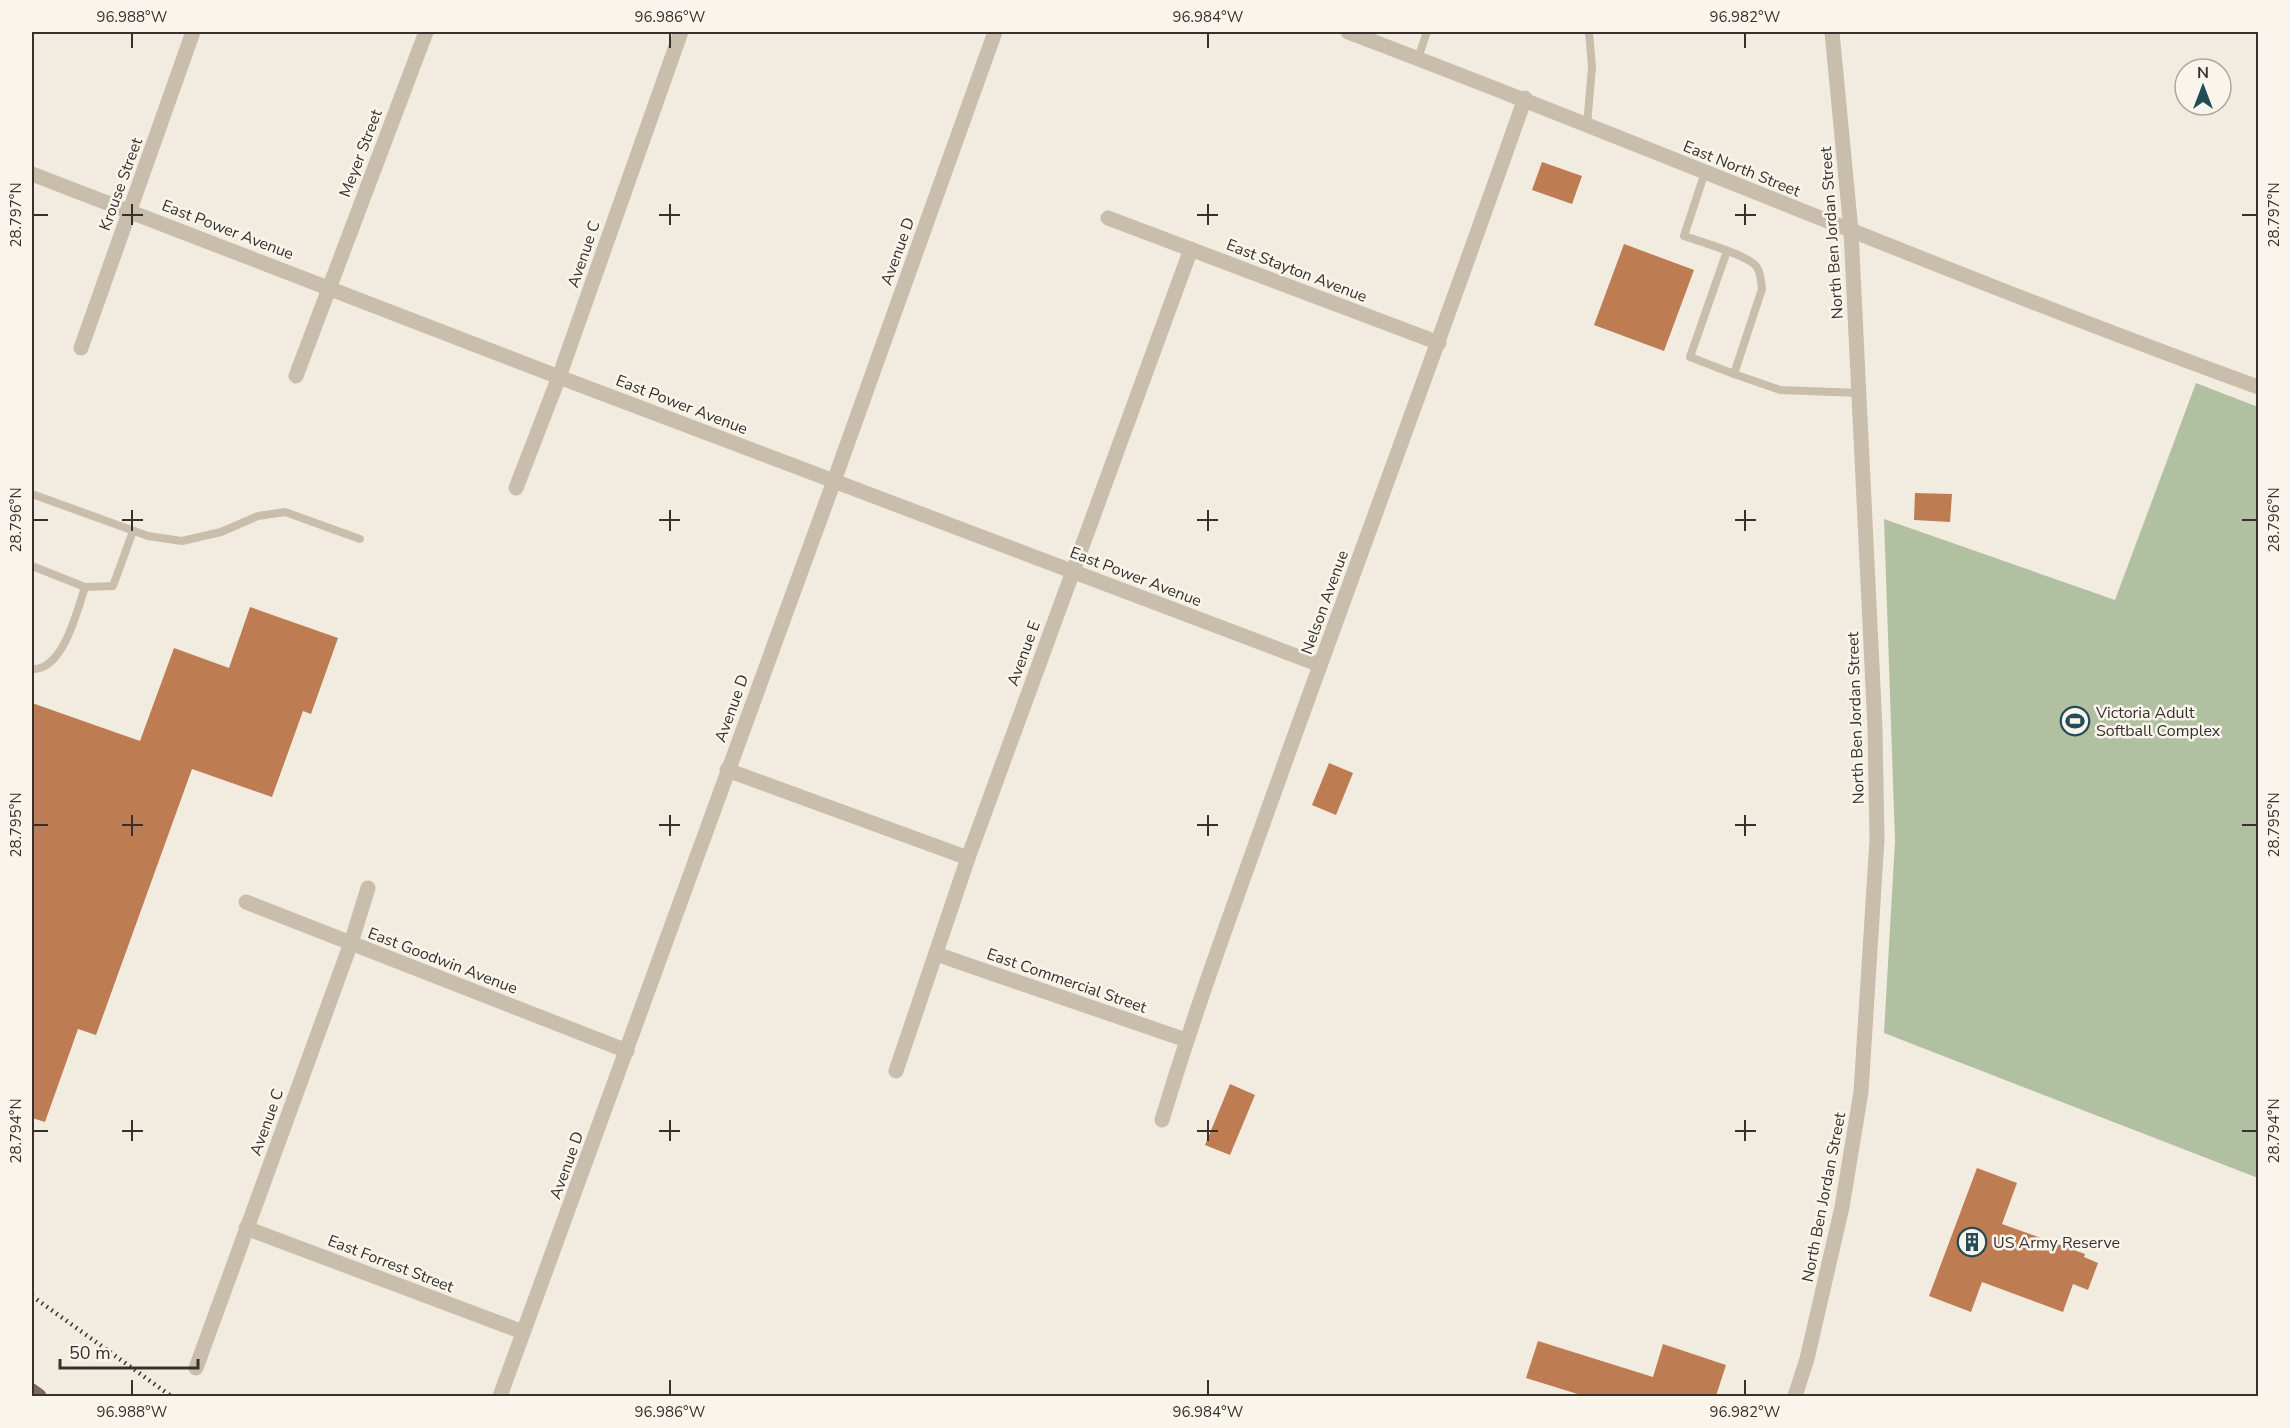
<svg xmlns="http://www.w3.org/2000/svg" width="2290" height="1428" font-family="'Nunito Sans',sans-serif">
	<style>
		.green { fill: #b1c0a1 }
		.building { fill: #be7c52 }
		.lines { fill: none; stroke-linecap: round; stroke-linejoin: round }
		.service { stroke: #c9beac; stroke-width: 8 }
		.minor { stroke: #c9beac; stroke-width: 15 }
		.tertiary { stroke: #c9beac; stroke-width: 15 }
		.primary { stroke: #796a5d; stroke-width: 15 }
		.rail { stroke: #38312b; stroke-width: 4.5; stroke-dasharray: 1.5 4.5; stroke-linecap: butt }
		.ticks { fill: none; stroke: #38312b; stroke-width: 2 }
		.labels { text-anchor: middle; stroke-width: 5; stroke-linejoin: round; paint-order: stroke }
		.street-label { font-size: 16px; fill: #38312b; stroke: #f9f5ec }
		.poi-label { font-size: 16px; fill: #38312b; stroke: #f9f5ec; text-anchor: start }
		.neatline { fill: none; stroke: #38312b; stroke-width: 2 }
		.ticks-label { font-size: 15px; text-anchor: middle; fill: #38312b }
	</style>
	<rect width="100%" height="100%" fill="#f2ece0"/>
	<polygon class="green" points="2196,383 2258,407 2258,1178 1884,1033 1895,841 1884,519 2115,600"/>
	<g class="building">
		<polygon points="1542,162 1582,176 1572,204 1532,190"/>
		<polygon points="1624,244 1694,270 1664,351 1594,325"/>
		<polygon points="1915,493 1952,494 1950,522 1914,520"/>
		<polygon points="250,607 338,638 311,714 303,711 272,797 192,769 96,1035 78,1029 45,1122 32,1118 32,703 140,741 174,648 229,668"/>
		<polygon points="1329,763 1353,773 1336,815 1312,805"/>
		<polygon points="1230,1084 1255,1095 1230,1155 1205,1145"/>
		<polygon points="1977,1168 2017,1183 2002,1224 2085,1254 2084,1257 2098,1263 2088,1290 2073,1284 2063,1312 1982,1282 1971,1312 1929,1296"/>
		<polygon points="1538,1341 1653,1377 1663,1344 1726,1365 1716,1396 1584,1396 1526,1378"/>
	</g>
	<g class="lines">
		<g class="service">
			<polyline points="1418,58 1427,32"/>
			<polyline points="1587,125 1592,67 1589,32"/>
			<path d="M1705 172 1684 236C1699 241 1747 255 1756 266 1761 272 1761 282 1762 289L1734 374 1780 390 1859 393"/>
			<polyline points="1727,251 1690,357 1734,374"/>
			<polyline points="32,494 148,536 182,541 221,532 258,516 285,512 360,539"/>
			<polyline points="32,566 85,587"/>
			<path d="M32 669C63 671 77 611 85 587L113 586 133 531"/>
		</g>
		<g class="minor">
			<polyline points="32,174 559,377 1320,665"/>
			<polyline points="1108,218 1439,343"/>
			<polyline points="81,348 193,32"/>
			<polyline points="296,376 426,32"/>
			<polyline points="516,488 559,377 681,32"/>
			<polyline points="727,770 968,858"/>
			<polyline points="246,902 627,1051"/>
			<polyline points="936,954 1186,1040"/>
			<polyline points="896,1071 968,858 1191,249"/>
			<path d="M1162 1120C1198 1000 1242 883 1284 765 1364 543 1447 321 1525 98"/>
			<polyline points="246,1228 523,1332"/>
			<polyline points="196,1368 351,943 368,888"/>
			<polyline points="500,1396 834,481 995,32"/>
		</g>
		<g class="tertiary">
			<path d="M1348 32C1653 147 1952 276 2258 387"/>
			<polyline points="1795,1396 1807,1359 1842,1207 1861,1092 1877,840 1875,728 1851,231 1832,32"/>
		</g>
		<polyline class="primary" points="32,1391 39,1396"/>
		<polyline class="rail" points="32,1296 171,1396"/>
	</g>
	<path class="ticks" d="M132 33V48M670 33V48M1208 33V48M1745 33V48M132 204V225M670 204V225M1208 204V225M1745 204V225M33 215H48M122 215H143M659 215H680M1197 215H1218M1735 215H1756M2242 215H2257M132 510V531M670 510V531M1208 510V531M1745 510V531M33 520H48M122 520H143M659 520H680M1197 520H1218M1735 520H1756M2242 520H2257M132 815V836M670 815V836M1208 815V836M1745 815V836M33 825H48M122 825H143M659 825H680M1197 825H1218M1735 825H1756M2242 825H2257M132 1120V1141M670 1120V1141M1208 1120V1141M1745 1120V1141M33 1131H48M122 1131H143M659 1131H680M1197 1131H1218M1735 1131H1756M2242 1131H2257M132 1380V1395M670 1380V1395M1208 1380V1395M1745 1380V1395"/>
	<defs>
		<g id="stadium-ring" transform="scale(1.5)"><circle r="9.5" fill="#f9f5ec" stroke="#234c57" stroke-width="1.5"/><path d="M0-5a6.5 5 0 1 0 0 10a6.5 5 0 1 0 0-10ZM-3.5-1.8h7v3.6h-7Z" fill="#234c57"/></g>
		<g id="building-ring" transform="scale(1.5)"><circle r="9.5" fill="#f9f5ec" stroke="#234c57" stroke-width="1.5"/><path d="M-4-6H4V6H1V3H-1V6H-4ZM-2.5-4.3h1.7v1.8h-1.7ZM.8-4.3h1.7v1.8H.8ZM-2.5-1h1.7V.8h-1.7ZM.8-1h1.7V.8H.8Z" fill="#234c57"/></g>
	</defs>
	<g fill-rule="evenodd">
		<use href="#stadium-ring" x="2075" y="721"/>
		<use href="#building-ring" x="1972" y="1242"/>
	</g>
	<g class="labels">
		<g class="street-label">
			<text transform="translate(360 153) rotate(-69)" y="6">Meyer Street</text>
			<text transform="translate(1742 168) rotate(22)" y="6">East North Street</text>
			<text transform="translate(120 184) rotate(-70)" y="6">Krouse Street</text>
			<text transform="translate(228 229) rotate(21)" y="6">East Power Avenue</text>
			<text transform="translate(1831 233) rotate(-94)" y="6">North Ben Jordan Street</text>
			<text transform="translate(897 251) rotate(-70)" y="6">Avenue D</text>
			<text transform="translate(583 254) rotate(-71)" y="6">Avenue C</text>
			<text transform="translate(1297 270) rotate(21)" y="6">East Stayton Avenue</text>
			<text transform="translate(682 404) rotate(21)" y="6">East Power Avenue</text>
			<text transform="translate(1136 576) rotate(21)" y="6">East Power Avenue</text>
			<text transform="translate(1324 602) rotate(-70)" y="6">Nelson Avenue</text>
			<text transform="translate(1023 653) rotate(-70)" y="6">Avenue E</text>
			<text transform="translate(731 708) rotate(-70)" y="6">Avenue D</text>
			<text transform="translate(1855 718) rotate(-92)" y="6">North Ben Jordan Street</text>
			<text transform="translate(443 960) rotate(21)" y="6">East Goodwin Avenue</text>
			<text transform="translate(1067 980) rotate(19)" y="6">East Commercial Street</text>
			<text transform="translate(266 1122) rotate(-70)" y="6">Avenue C</text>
			<text transform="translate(566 1165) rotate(-70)" y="6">Avenue D</text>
			<text transform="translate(1823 1197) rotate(-79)" y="6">North Ben Jordan Street</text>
			<text transform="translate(391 1263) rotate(21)" y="6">East Forrest Street</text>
		</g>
		<g class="poi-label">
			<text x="2096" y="718">Victoria Adult<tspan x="2096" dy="18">Softball Complex</tspan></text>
			<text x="1993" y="1248">US Army Reserve</text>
		</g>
	</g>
	<rect width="2290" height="1428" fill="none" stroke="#f9f5ec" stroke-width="66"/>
	<g transform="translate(2203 87)"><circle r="28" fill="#f9f5ec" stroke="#aca79f" stroke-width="1.5"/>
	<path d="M0-4.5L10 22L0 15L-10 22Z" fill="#234c57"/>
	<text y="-9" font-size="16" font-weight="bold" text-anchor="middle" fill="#38312b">N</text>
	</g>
	<path d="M60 1359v9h138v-9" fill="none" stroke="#38312b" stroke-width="3"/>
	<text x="69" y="1359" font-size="18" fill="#38312b" stroke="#f9f5ec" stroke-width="4.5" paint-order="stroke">50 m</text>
	<rect x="33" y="33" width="2224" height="1362" class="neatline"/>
	<g class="ticks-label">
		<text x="132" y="22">96.988°W</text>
		<text x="670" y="22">96.986°W</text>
		<text x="1208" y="22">96.984°W</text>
		<text x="1745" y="22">96.982°W</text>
		<text transform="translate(16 215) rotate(-90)" y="5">28.797°N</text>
		<text transform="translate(2274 215) rotate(-90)" y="5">28.797°N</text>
		<text transform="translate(16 520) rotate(-90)" y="5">28.796°N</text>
		<text transform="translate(2274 520) rotate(-90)" y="5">28.796°N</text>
		<text transform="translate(16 825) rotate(-90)" y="5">28.795°N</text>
		<text transform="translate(2274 825) rotate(-90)" y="5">28.795°N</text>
		<text transform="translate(16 1131) rotate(-90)" y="5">28.794°N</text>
		<text transform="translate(2274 1131) rotate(-90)" y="5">28.794°N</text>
		<text x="132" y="1417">96.988°W</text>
		<text x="670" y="1417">96.986°W</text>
		<text x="1208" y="1417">96.984°W</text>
		<text x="1745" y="1417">96.982°W</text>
	</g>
</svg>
